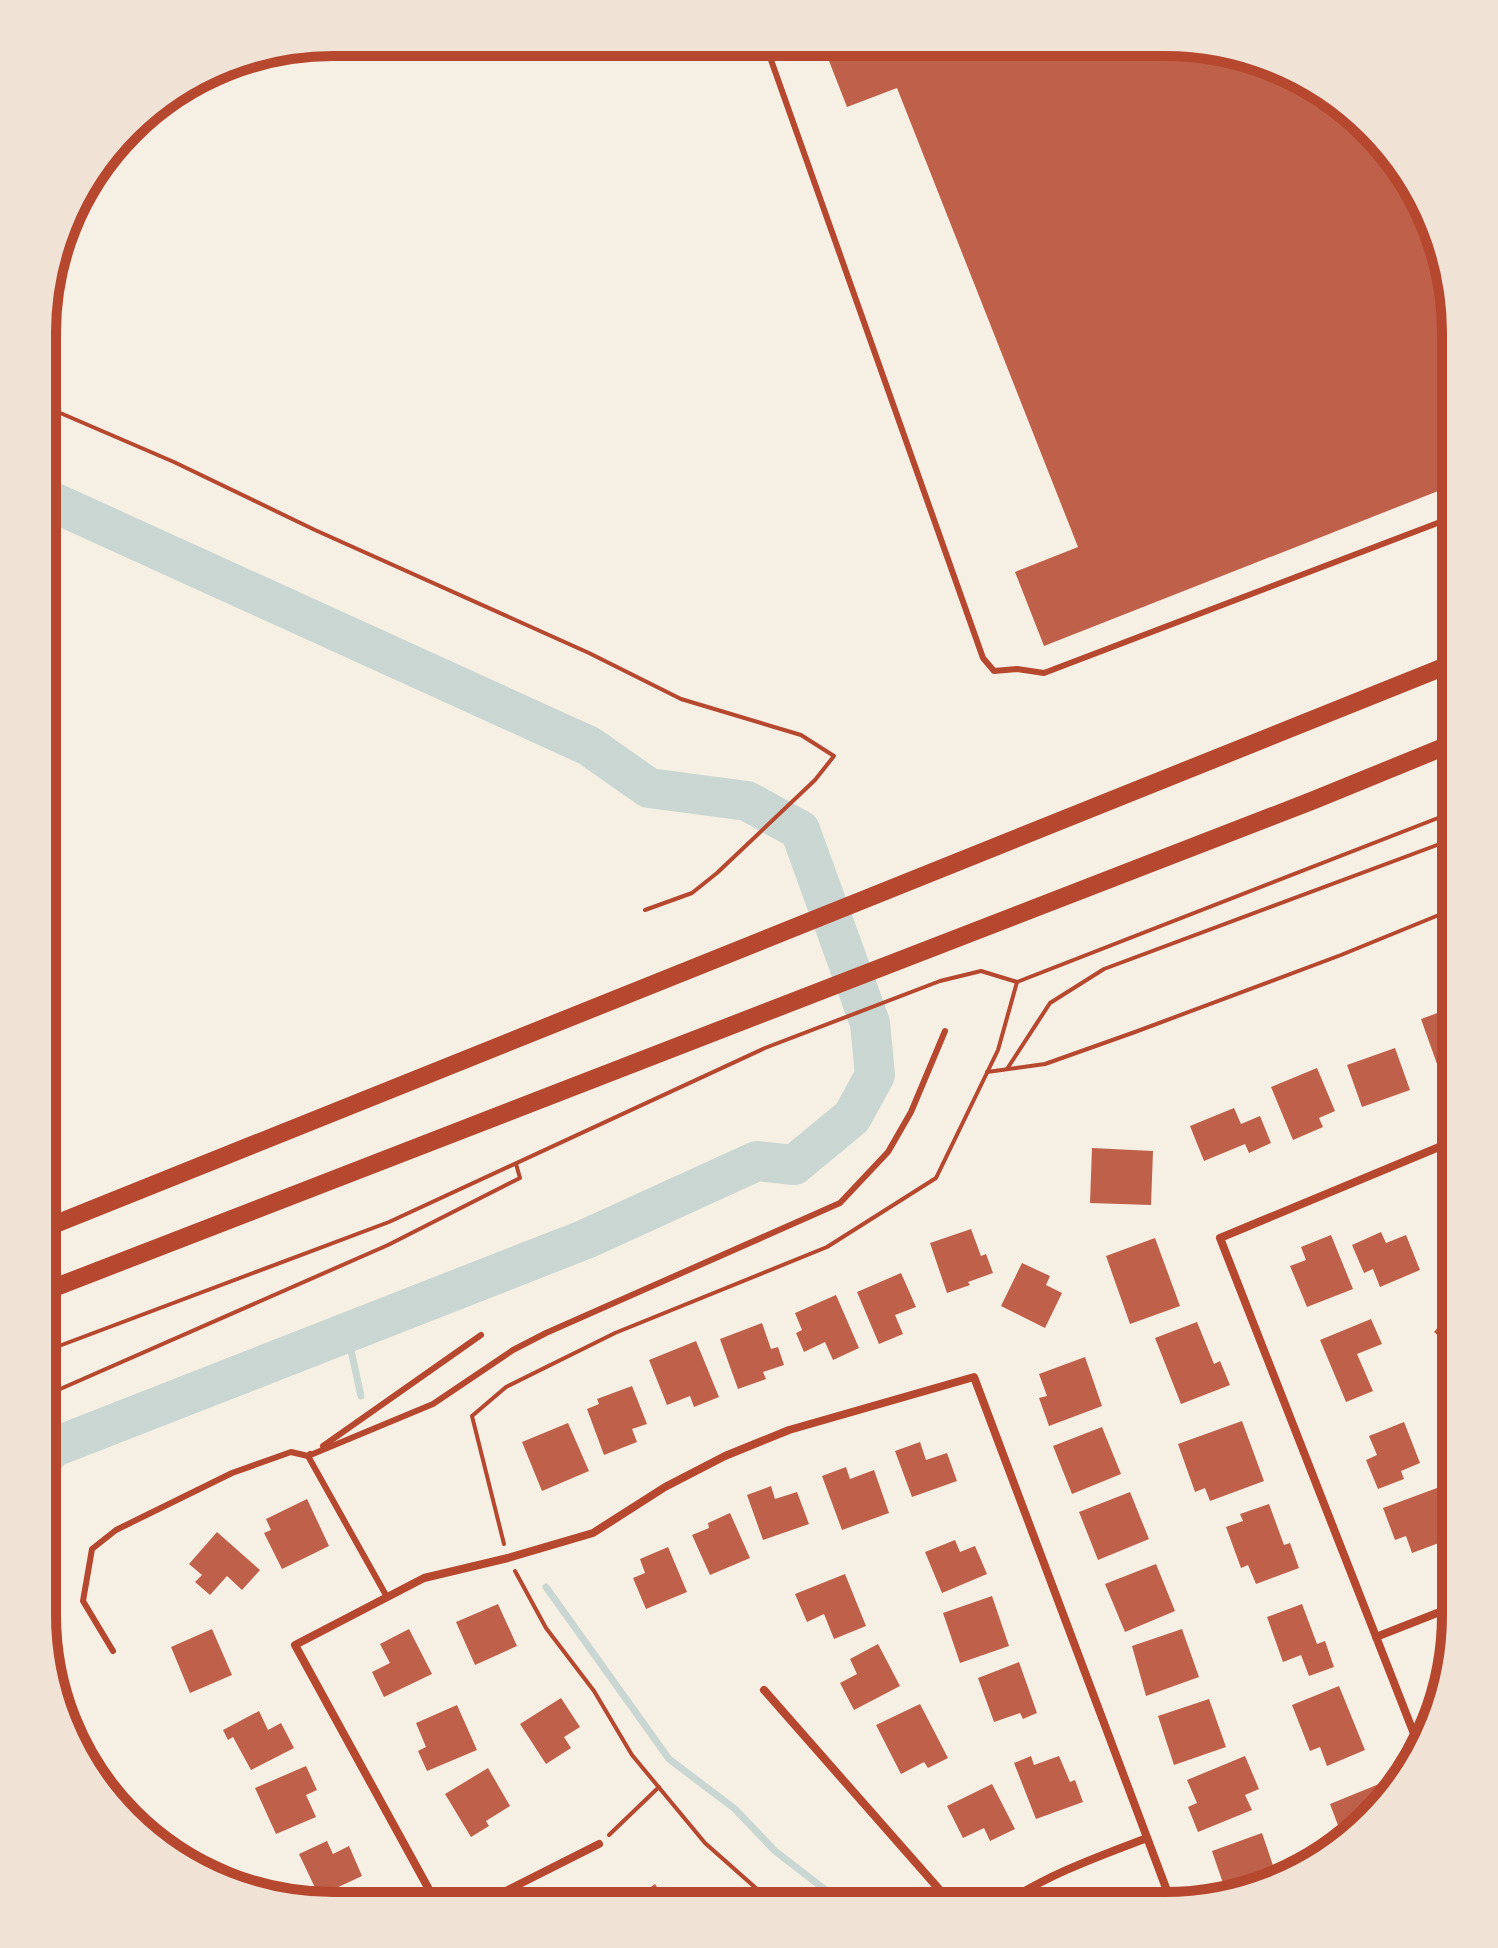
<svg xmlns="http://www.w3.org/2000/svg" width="1498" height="1948" font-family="Montserrat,sans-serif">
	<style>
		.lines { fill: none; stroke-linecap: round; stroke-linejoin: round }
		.stream { stroke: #c9d6d2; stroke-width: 7 }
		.river { stroke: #c9d6d2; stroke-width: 40 }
		.building { fill: #bf614a }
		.path { stroke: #b5482f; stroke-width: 4 }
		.service { stroke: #b5482f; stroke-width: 6 }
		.minor { stroke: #b5482f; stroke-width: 8 }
		.trunk { stroke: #b5482f; stroke-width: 18 }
		.rim { fill: none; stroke: #b5482f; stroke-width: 10 }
	</style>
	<rect width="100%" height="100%" fill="#f6efe4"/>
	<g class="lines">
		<g class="stream">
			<polyline points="347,1332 361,1396"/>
			<polyline points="546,1587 669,1759 735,1809 775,1851 845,1905"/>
		</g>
		<polyline class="river" points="42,1460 52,1448 586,1239 757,1161 794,1165 852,1117 875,1075 870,1023 800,830 747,801 649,788 589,746 44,498"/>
	</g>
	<g class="building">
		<polygon points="822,43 1203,45 1342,102 1416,192 1433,237 1456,333 1456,484 1044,646 1015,572 1078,547 897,88 847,107"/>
		<polygon points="1456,998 1456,1068 1455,1068 1452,1059 1437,1064 1421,1019 1443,1011 1440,1003"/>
		<polygon points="1395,1048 1410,1090 1362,1107 1347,1065"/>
		<polygon points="1317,1068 1335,1111 1319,1118 1323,1127 1293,1140 1271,1087"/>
		<polygon points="1234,1108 1241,1124 1260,1116 1271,1143 1249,1153 1245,1144 1204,1161 1190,1126"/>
		<polygon points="1092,1148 1153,1151 1151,1205 1090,1203"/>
		<polygon points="971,1229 981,1256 986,1254 993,1273 968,1282 970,1285 947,1293 930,1243"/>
		<polygon points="1381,1232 1386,1243 1406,1235 1420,1270 1380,1287 1373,1269 1364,1273 1352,1245"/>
		<polygon points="1331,1235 1353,1289 1307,1307 1290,1266 1306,1260 1301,1247"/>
		<polygon points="1155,1238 1180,1306 1130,1324 1106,1256"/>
		<polygon points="1022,1263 1050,1276 1046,1285 1062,1293 1045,1328 1001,1306"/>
		<polygon points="901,1273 916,1307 895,1315 903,1334 879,1344 857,1292"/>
		<polygon points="836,1295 859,1348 833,1360 825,1342 804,1352 796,1333 802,1330 795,1313"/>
		<polygon points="1453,1310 1456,1312 1455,1351 1434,1332"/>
		<polygon points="1371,1319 1382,1344 1357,1354 1373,1391 1346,1402 1320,1340"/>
		<polygon points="1197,1322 1214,1364 1220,1361 1230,1385 1181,1404 1155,1338"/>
		<polygon points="762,1323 771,1349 778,1347 784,1365 763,1372 766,1379 738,1389 720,1339"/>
		<polygon points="696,1341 719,1397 694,1407 690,1396 667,1405 649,1360"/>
		<polygon points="1085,1357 1102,1406 1049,1426 1039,1398 1047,1396 1039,1374"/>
		<polygon points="632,1386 647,1424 632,1429 637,1442 604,1455 587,1409 599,1404 597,1399"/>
		<polygon points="1242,1421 1264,1481 1210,1501 1205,1488 1195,1492 1178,1444"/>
		<polygon points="1404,1422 1420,1463 1401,1471 1404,1479 1378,1489 1366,1460 1377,1455 1369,1436"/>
		<polygon points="568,1423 589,1471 542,1491 522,1442"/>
		<polygon points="1102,1427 1121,1474 1072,1494 1053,1446"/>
		<polygon points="920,1442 926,1460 947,1453 957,1481 912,1497 895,1451"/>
		<polygon points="846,1467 850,1479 874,1470 889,1513 842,1530 822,1476"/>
		<polygon points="771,1486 775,1499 797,1492 809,1524 763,1540 747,1495"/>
		<polygon points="1437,1488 1455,1537 1412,1553 1406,1536 1395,1540 1383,1508"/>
		<polygon points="1130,1492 1149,1539 1098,1560 1079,1512"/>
		<polygon points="307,1499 329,1546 282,1569 264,1533 271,1530 266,1519"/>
		<polygon points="1269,1504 1284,1545 1290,1543 1299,1568 1256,1584 1248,1565 1241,1568 1226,1527 1243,1521 1240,1514"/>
		<polygon points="730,1513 750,1558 710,1575 692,1535 709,1528 708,1523"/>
		<polygon points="217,1532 260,1570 242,1590 227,1576 210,1595 195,1582 202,1575 189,1564"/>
		<polygon points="955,1540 960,1552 975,1546 987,1574 942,1593 925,1552"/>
		<polygon points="668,1547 687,1592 646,1609 633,1578 645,1573 640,1559"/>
		<polygon points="1156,1564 1175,1611 1125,1632 1105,1584"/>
		<polygon points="845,1574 866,1626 834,1639 824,1614 807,1622 795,1594"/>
		<polygon points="992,1596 1009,1646 960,1663 943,1613"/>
		<polygon points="498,1604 517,1646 475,1665 456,1622"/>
		<polygon points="1302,1604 1317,1644 1325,1641 1334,1667 1309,1676 1301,1655 1283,1662 1267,1617"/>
		<polygon points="212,1629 232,1675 190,1693 171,1647"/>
		<polygon points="409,1629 432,1674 384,1697 372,1672 390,1663 380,1644"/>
		<polygon points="1182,1629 1199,1677 1146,1696 1132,1646"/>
		<polygon points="878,1644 900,1686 854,1710 840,1683 857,1674 850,1659"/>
		<polygon points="1019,1662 1037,1713 1023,1719 1020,1713 994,1722 978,1678"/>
		<polygon points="1339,1686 1365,1750 1327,1766 1320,1747 1310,1751 1292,1705"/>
		<polygon points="561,1698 580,1727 564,1737 571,1748 546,1764 520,1724"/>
		<polygon points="1209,1699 1226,1747 1174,1765 1158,1716"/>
		<polygon points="920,1704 948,1758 928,1768 924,1762 901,1774 876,1725"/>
		<polygon points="457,1705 477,1750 427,1771 418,1751 426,1747 416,1723"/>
		<polygon points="259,1711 268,1730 281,1723 294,1748 251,1770 233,1737 228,1740 223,1730"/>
		<polygon points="1031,1756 1034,1765 1059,1756 1070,1782 1075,1780 1083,1802 1036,1819 1014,1763"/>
		<polygon points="1245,1756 1259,1789 1245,1795 1252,1810 1198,1832 1188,1807 1197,1803 1187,1780"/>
		<polygon points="306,1766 317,1790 306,1795 316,1817 276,1834 255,1788"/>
		<polygon points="488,1768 510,1806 486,1821 489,1826 471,1837 445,1794"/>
		<polygon points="992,1784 1015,1829 990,1841 984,1828 963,1838 947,1806"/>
		<polygon points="1379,1784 1384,1797 1349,1827 1348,1825 1339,1828 1330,1804"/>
		<polygon points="1262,1833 1278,1880 1226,1892 1212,1851"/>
		<polygon points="327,1841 333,1854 349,1846 362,1876 319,1896 299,1854"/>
		<polygon points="655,1884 666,1900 683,1888 695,1905 635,1905 632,1900"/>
		<polygon points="373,1893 378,1904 360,1904 359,1901"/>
	</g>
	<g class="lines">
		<g class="path">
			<polyline points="44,406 174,462 315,530 589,653 681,699 801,735 834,756 815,780 717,873 692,893 645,910"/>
			<polyline points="1007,1069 1050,1003 1104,969 1456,838"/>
			<polyline points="987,1072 1045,1064 1135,1032 1341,955 1456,908"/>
			<polyline points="43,1352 389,1222 765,1048 940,981 981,971 1017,982 1456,811"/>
			<polyline points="42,1397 388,1245 520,1178 516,1164"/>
			<polyline points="504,1544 472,1416 506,1387 615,1333 827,1247 936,1178 998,1050 1017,982"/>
			<polyline points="515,1571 546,1628 594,1691 632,1755 705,1843 775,1905"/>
			<polyline points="609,1835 659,1787"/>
		</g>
		<g class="service">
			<polyline points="765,43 983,658 994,671 1017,669 1044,673 1456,516"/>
			<polyline points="323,1446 481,1335"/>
			<polyline points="310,1454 308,1456 387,1597"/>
			<polyline points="113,1651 83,1601 92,1549 116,1530 232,1473 291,1452 308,1456 433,1404 513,1350 546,1333 840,1203 888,1152 911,1112 945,1031"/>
		</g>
		<g class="minor">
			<polyline points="1376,1637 1455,1606"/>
			<polyline points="764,1690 953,1905"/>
			<polyline points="1418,1744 1220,1238 1456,1140"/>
			<polyline points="437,1904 295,1645 424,1578 508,1558 593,1533 665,1487 725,1456 789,1430 974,1377 1172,1904"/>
			<polyline points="480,1904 599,1844"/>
			<path d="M1001 1906C1046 1875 1097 1857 1147 1838"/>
		</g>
		<g class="trunk">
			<polyline points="43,1229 1456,662"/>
			<polyline points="43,1292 1314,800 1456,742"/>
		</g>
	</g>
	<path d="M0 0H1498V1948H0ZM333 56H1165A277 277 0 0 1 1442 333V1615A277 277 0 0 1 1165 1892H333A277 277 0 0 1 56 1615V333A277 277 0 0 1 333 56Z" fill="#f1e2d6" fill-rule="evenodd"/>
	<path class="rim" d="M333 56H1165A277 277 0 0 1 1442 333V1615A277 277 0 0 1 1165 1892H333A277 277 0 0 1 56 1615V333A277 277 0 0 1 333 56Z"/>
</svg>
